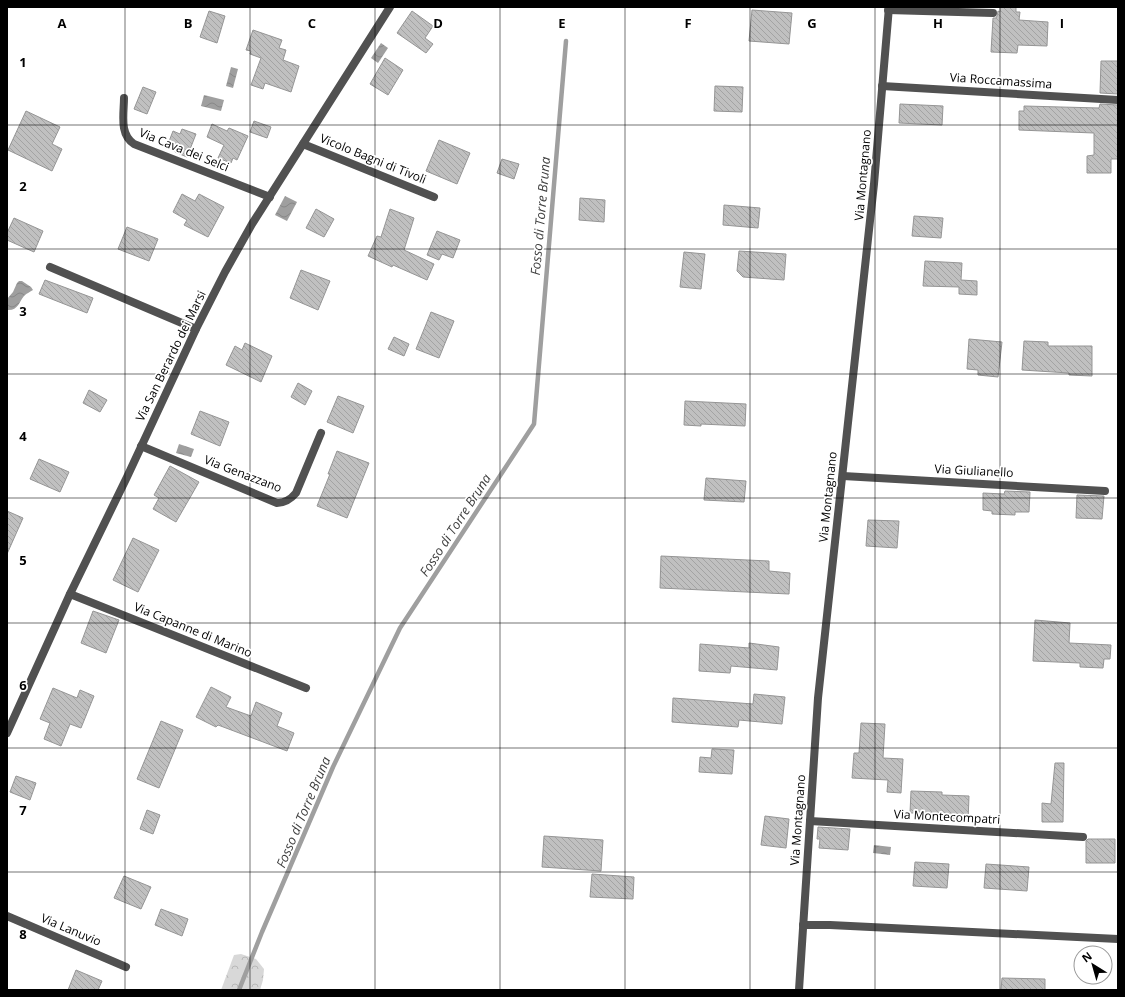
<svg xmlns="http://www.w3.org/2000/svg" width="1125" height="997" font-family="'Open Sans',sans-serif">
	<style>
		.forest { fill: url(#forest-crowns) }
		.water { fill: url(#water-waves) }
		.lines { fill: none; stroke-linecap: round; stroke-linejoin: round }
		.stream { stroke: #9f9f9f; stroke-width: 4.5 }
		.building { fill: url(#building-back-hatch); stroke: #959595 }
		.minor { stroke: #515151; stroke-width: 8 }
		.grid { fill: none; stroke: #000; stroke-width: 1; stroke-opacity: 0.55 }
		.labels { text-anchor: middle; stroke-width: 3.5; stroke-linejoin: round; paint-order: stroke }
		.street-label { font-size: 12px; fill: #000; stroke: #fff }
		.water-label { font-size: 13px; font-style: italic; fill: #404040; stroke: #fff }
		.grid-label { font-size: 13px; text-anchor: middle; font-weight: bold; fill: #000; stroke: #fff; stroke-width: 3.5; stroke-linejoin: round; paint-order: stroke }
	</style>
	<defs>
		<pattern id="forest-crowns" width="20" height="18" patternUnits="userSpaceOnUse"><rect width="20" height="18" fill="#d8d8d8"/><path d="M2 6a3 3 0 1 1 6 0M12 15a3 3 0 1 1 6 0" fill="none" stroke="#b8b8b8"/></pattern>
		<pattern id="water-waves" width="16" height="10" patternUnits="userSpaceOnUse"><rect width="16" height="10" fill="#9f9f9f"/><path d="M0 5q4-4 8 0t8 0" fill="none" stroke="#878787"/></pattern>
		<pattern id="building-back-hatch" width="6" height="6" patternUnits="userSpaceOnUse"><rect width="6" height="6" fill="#c0c0c0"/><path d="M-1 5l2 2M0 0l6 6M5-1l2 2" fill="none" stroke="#a3a3a3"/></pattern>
	</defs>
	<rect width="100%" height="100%" fill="#fff"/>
	<polygon class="forest" points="241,954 256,959 264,969 263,980 260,990 221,990 234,955"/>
	<g class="water">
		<polygon points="381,43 388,48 378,63 371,58"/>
		<polygon points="231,67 238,69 233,88 226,86"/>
		<polygon points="204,95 224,100 221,111 201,106"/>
		<polygon points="285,196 297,202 287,221 275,215"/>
		<path d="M19 281H22L31 287 33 290C30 292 27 293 24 296 19 302 18 311 7 310V299L13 292 17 283Z"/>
		<polygon points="179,444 194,449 191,457 176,453"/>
		<polygon points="874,845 891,847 890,855 873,853"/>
	</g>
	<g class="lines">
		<polyline class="stream" points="239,990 262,932 333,767 400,628 534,424 566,41"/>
	</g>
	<g class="building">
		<polygon points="1000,7 1016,7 1016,12 1020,12 1019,20 1048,22 1047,46 1018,45 1017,53 991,52 993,18 996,18 997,16 998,11 1000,12"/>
		<polygon points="752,10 792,13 789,44 749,41"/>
		<polygon points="209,11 225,16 217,43 200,37"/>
		<polygon points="412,11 433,26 425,38 433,44 426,53 397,33"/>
		<polygon points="253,30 282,40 279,48 286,50 283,60 299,66 291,92 265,83 263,89 251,85 261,58 250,54 251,51 246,50"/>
		<polygon points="385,58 403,70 388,95 370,84"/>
		<polygon points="1101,61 1118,61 1118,94 1100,93"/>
		<polygon points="715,86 743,87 742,112 714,111"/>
		<polygon points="143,87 156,92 147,114 134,109"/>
		<polygon points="900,104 943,106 942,125 899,123"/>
		<polygon points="1100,104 1118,105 1118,159 1111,159 1111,173 1087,173 1087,156 1094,155 1094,133 1019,130 1019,111 1024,111 1024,106 1099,108"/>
		<polygon points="26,111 60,127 52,144 62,149 52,171 8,150"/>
		<polygon points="254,121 271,127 267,138 250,132"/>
		<polygon points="212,124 227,131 229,128 248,136 237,160 233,158 231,163 218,158 224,145 207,137"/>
		<polygon points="182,129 196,134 187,157 175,152 177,147 168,144 173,131 180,134"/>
		<polygon points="439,140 470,153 457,184 426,171"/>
		<polygon points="502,159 519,164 514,179 497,173"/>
		<polygon points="182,194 195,201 199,194 224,207 208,237 184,225 187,220 173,212"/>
		<polygon points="580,198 605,200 604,222 579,220"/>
		<polygon points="724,205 760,208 758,228 723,225"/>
		<polygon points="316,209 334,219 324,237 306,228"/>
		<polygon points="390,209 414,218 404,250 434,264 427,280 393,265 392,267 368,256 377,236 381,237"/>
		<polygon points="914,216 943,218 941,238 912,236"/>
		<polygon points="14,218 43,231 34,252 7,240 7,233"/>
		<polygon points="127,227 158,239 149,261 118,249"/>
		<polygon points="437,231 460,240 453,258 442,254 439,260 427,255"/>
		<polygon points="739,251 786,254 784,280 743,277 737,271"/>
		<polygon points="684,252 705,254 701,289 680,287"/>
		<polygon points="925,261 962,263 961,280 977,281 977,295 959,294 959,287 923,286"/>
		<polygon points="301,270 330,281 318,310 290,298"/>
		<polygon points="45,280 93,298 87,313 39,294"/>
		<polygon points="431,312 454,321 439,358 416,349"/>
		<polygon points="394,337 409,344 404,356 388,349"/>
		<polygon points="969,339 1002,342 998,377 978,375 978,370 967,369"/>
		<polygon points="1024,341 1048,342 1048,346 1092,346 1092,376 1069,375 1069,373 1022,370"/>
		<polygon points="245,343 272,356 261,382 226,365 235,346 242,350"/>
		<polygon points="298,383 312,391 305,405 291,397"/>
		<polygon points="89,390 107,400 100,412 83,403"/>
		<polygon points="338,396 364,406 353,433 327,422"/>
		<polygon points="685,401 746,404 745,426 701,424 701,426 684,425"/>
		<polygon points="200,411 229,422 220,446 191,434"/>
		<polygon points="337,451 369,463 347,518 317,506 330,474 328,474"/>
		<polygon points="39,459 69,472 60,492 30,479"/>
		<polygon points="170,466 199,482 176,522 153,509 159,498 154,495"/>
		<polygon points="706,478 746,481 744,502 704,500"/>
		<polygon points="1005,491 1030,492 1029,512 1015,512 1015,515 992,514 992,511 983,510 983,493 1004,494"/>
		<polygon points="1077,495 1104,496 1102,519 1076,518"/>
		<polygon points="7,511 23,518 7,554"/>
		<polygon points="868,520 899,521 897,548 866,546"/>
		<polygon points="133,538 159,550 138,592 113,580"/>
		<polygon points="661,556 769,561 769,571 790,573 789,594 660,588"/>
		<polygon points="93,611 119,620 106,653 81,643"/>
		<polygon points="1035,620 1070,623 1069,643 1111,645 1110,659 1104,659 1103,668 1080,667 1080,663 1033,661"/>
		<polygon points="749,643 779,647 777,670 731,666 730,673 699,671 700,644 749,648"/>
		<polygon points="211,687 231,697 226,707 251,716 256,702 282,713 277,726 294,733 287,751 218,725 216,727 196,717"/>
		<polygon points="53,688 77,698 80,690 94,696 81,728 70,724 61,746 44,739 50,723 40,719"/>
		<polygon points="754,694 785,697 782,724 739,720 738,727 672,722 673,698 753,704"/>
		<polygon points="161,721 183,730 159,788 137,779"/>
		<polygon points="861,723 885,724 883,758 903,759 901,793 887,792 888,780 852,778 854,753 859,753"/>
		<polygon points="712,749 734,750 732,774 699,772 700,757 711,758"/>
		<polygon points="1055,763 1064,763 1063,822 1042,822 1042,803 1051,804"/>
		<polygon points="16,776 36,783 30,800 10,792"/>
		<polygon points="911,791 942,792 942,795 969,796 968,822 938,821 938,813 910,813"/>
		<polygon points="147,810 160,815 153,834 140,829"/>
		<polygon points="765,816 789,819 786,848 761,845"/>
		<polygon points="818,827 850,829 848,850 819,848 820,839 817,839"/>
		<polygon points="544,836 603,840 601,871 542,867"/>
		<polygon points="1088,839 1115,839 1115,863 1086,863 1086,841"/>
		<polygon points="915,862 949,864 947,888 913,886"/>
		<polygon points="986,864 1029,867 1027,891 984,888"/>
		<polygon points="592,874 634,877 633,899 590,897"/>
		<polygon points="124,876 151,887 141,909 114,898"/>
		<polygon points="161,909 188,919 182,936 155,925"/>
		<polygon points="76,970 102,981 98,990 68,990"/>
		<polygon points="1002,978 1045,979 1045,990 1001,990"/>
	</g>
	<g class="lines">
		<g class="minor">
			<polyline points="888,10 993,13"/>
			<polyline points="882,86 1118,100"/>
			<path d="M124 98C124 114 119 134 134 144L270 197"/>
			<polyline points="303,144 434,197"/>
			<polyline points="50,267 196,329"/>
			<path d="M141 446 277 503C285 503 290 500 296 493L321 433"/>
			<polyline points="843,476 1105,491"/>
			<polyline points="70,594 306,688"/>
			<polyline points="7,733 70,594 127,477 196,329 225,272 252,224 390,7"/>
			<polyline points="810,821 1083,837"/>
			<polyline points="7,916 126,967"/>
			<polyline points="803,925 830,925 1118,939"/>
			<polyline points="799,990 818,698 874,184 889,7"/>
		</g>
	</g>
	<path class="grid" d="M125 7V990M250 7V990M375 7V990M500 7V990M625 7V990M750 7V990M875 7V990M1000 7V990M7 125H1118M7 249H1118M7 374H1118M7 498H1118M7 623H1118M7 748H1118M7 872H1118"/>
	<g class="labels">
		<g class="street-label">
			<text transform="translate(1001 81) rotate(4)" y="4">Via Roccamassima</text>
			<text transform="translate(184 150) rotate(22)" y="4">Via Cava dei Selci</text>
			<text transform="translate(373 159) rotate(22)" y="4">Vicolo Bagni di Tivoli</text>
			<text transform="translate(863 175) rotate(-85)" y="4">Via Montagnano</text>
			<text transform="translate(171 356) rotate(-64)" y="4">Via San Berardo dei Marsi</text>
			<text transform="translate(974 471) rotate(3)" y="4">Via Giulianello</text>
			<text transform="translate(243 474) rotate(21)" y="4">Via Genazzano</text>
			<text transform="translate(828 497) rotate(-84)" y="4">Via Montagnano</text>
			<text transform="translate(193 630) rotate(22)" y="4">Via Capanne di Marino</text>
			<text transform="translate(947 817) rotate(3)" y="4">Via Montecompatri</text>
			<text transform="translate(798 820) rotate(-86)" y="4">Via Montagnano</text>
			<text transform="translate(71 930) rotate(23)" y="4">Via Lanuvio</text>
		</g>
		<g class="water-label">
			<text transform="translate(540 216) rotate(-85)" y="5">Fosso di Torre Bruna</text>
			<text transform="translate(455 525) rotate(-57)" y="5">Fosso di Torre Bruna</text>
			<text transform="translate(303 812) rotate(-67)" y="5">Fosso di Torre Bruna</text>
		</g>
	</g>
	<g class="grid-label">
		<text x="62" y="28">A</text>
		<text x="188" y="28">B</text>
		<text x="312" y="28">C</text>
		<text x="438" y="28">D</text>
		<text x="562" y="28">E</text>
		<text x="688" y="28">F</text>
		<text x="812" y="28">G</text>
		<text x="938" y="28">H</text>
		<text x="1062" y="28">I</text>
		<text x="23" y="67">1</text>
		<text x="23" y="191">2</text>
		<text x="23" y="316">3</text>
		<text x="23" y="441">4</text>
		<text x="23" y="565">5</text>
		<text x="23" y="690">6</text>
		<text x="23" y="815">7</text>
		<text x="23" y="939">8</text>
	</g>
	<rect width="1125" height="997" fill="none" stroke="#000000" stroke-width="16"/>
	<g transform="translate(1093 965) rotate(323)"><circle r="19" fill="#ffffff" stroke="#999999"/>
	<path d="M0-3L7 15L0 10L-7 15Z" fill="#000000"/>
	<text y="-6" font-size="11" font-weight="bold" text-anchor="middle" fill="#000000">N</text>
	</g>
</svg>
